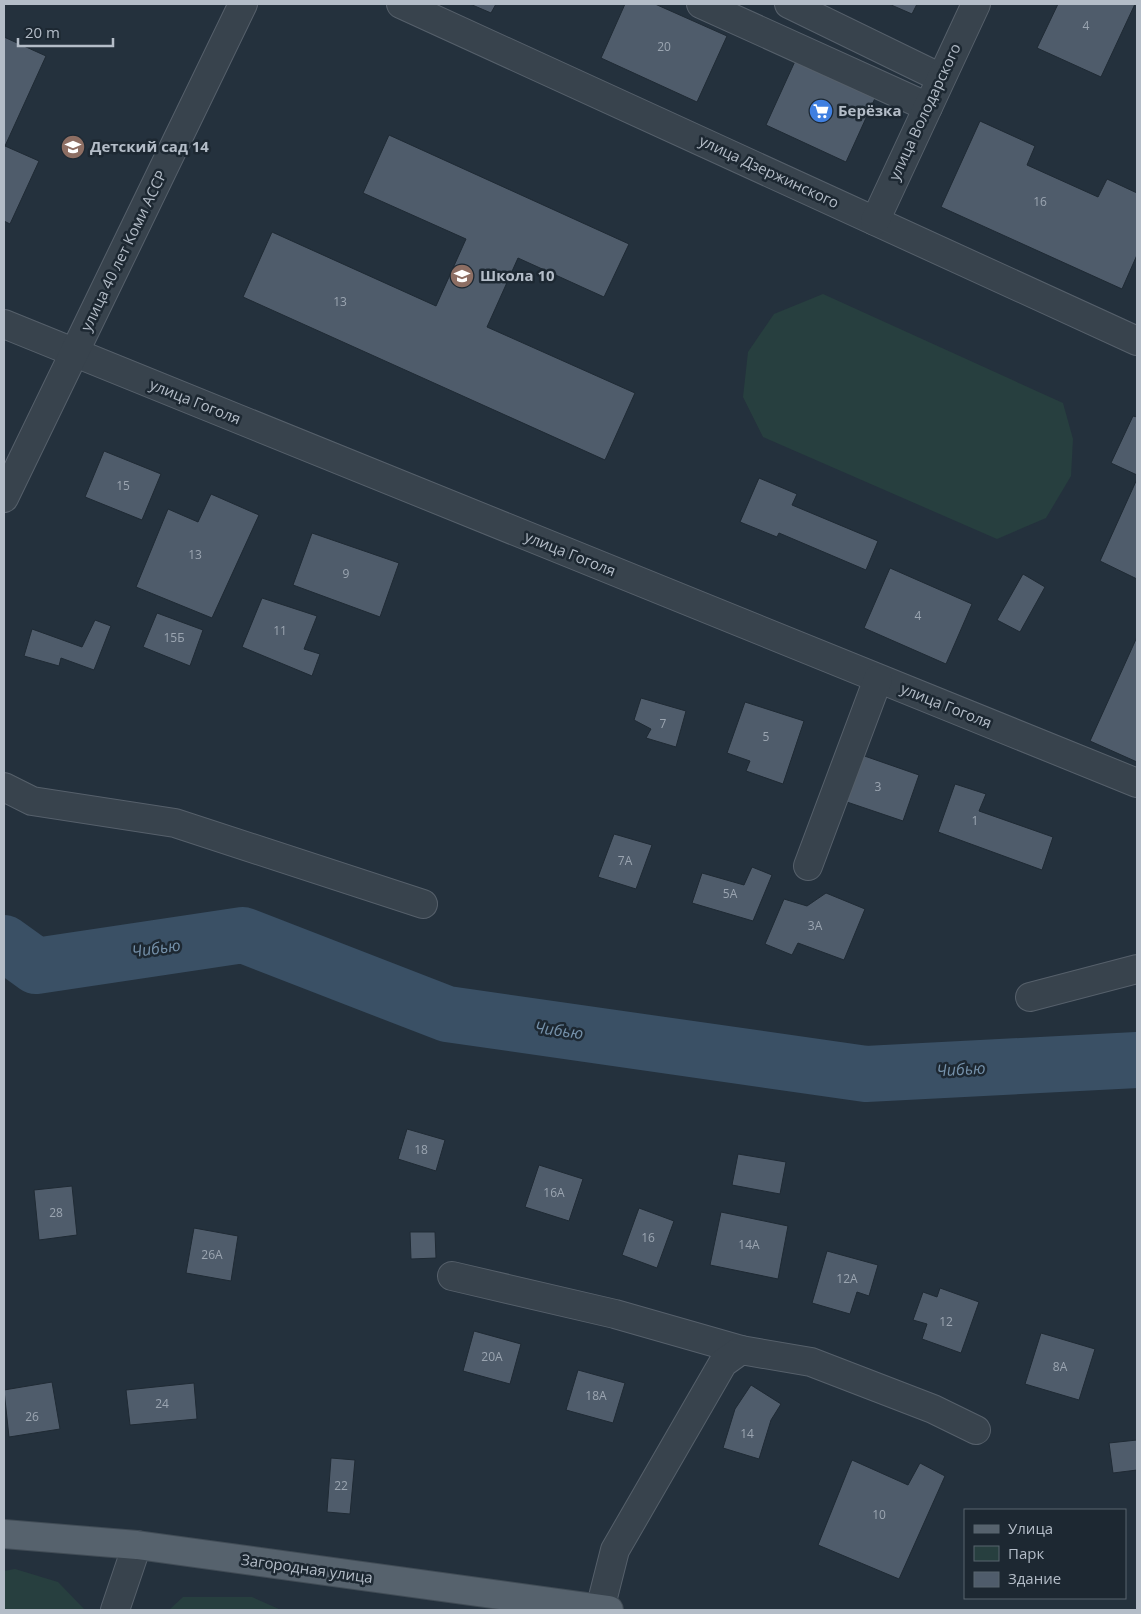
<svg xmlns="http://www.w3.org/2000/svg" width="1141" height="1614" font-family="'Open Sans',sans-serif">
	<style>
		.green { fill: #273f3f }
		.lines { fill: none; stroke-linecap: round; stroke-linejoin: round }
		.river { stroke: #3a5065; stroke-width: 56 }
		.building { fill: #4f5c6b; stroke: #1f2a34 }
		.minor-casing { stroke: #56606b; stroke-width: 30 }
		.major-casing { stroke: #414c56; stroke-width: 30 }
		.minor { stroke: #38434d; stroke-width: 28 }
		.major { stroke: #56626d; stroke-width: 28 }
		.labels { text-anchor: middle; stroke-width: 5; stroke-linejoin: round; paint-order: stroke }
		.number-label { font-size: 12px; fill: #9ba5b1 }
		.poi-label { font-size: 15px; font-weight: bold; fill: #b4bdc8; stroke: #1d2832; text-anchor: start }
		.street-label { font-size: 15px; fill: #b4bdc8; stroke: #1d2832 }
		.water-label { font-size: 16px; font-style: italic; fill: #7591aa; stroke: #1d2832 }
	</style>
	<rect width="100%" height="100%" fill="#24313d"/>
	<g class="green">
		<polygon points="823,294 1063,403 1073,439 1071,476 1046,518 997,539 763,437 743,397 748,352 774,314"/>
		<polygon points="15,1569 58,1582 85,1610 4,1610 4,1571"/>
		<polygon points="183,1597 252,1597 281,1610 169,1610"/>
	</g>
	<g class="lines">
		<polyline class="river" points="4,943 36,966 243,935 447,1014 866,1074 1137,1060"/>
	</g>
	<g class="building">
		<polygon points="470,4 496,4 491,13"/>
		<polygon points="625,4 655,4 727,36 697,102 601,58"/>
		<polygon points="889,4 917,4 912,14"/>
		<polygon points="1058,4 1135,4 1101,77 1037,48"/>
		<polygon points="4,37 46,56 5,146 39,161 10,224 4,221"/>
		<polygon points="796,59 876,96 846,162 766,125"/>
		<polygon points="980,121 1035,146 1027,165 1098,197 1107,179 1137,193 1137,255 1122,289 941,207"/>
		<polygon points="389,135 629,244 604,297 518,258 487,327 635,393 605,460 243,297 272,232 436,306 466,239 363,193"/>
		<polygon points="1133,416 1137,417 1137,475 1111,463"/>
		<polygon points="104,451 161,474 142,520 85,497"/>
		<polygon points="759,478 797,494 792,505 878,541 866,570 779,533 777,537 740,522"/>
		<polygon points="1137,479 1137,579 1100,561"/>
		<polygon points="211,494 259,515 212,618 136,587 168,509 198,522"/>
		<polygon points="312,533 399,563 380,617 293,585"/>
		<polygon points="890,568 972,604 946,664 864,628"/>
		<polygon points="1023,574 1045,587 1020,632 997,620"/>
		<polygon points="262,598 317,616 304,649 320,654 312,676 242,647"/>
		<polygon points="157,613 203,630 190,666 143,647"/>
		<polygon points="95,620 111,626 94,670 61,658 59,666 24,656 32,629 82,647"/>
		<polygon points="1137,637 1137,762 1090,741"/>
		<polygon points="641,698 686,711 676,747 646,738 651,729 634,720"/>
		<polygon points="745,702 804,721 783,784 746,771 750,761 727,753"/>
		<polygon points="853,752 919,775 903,821 838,799"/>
		<polygon points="955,784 986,794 979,811 1053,837 1042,870 938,832"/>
		<polygon points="614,834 652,845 636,889 598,877"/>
		<polygon points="752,867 772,875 753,921 692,903 702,873 744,885"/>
		<polygon points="826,893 865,909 844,960 798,943 792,955 765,944 784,899 807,906"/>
		<polygon points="407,1129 445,1140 436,1171 398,1159"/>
		<polygon points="738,1154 786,1162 780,1194 732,1185"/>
		<polygon points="539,1165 583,1179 569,1221 525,1207"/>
		<polygon points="72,1186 77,1235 39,1240 34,1190"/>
		<polygon points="639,1208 674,1221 657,1268 622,1255"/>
		<polygon points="721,1212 788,1226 778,1279 710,1265"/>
		<polygon points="194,1228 238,1236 231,1281 186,1273"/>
		<polygon points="410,1232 435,1232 436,1258 411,1259"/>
		<polygon points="827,1251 878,1265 869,1296 857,1292 850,1314 812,1303"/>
		<polygon points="940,1288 979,1302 961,1353 922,1339 927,1324 913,1320 923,1292 937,1297"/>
		<polygon points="474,1331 521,1344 510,1384 463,1371"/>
		<polygon points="1041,1333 1095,1349 1079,1400 1025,1384"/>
		<polygon points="578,1370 625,1383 613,1423 566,1410"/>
		<polygon points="52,1382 60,1429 9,1437 4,1390"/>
		<polygon points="194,1383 197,1419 130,1425 126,1390"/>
		<polygon points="751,1385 781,1404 771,1420 759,1459 723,1448 735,1409"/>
		<polygon points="1137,1440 1137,1470 1113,1473 1109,1443"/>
		<polygon points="331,1458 355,1460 350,1514 327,1512"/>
		<polygon points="852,1460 908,1485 920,1463 945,1476 899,1579 818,1545"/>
	</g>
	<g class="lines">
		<g class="minor-casing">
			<g id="minor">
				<polyline points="401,4 1137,341"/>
				<polyline points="701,4 928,107"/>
				<polyline points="789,4 941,78"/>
				<polyline points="875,221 976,4"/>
				<polyline points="4,324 1137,783"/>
				<polyline points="4,498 243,4"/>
				<polyline points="4,787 32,801 175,823 423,904"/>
				<polyline points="808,866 878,679"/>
				<polyline points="1030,997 1137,969"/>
				<polyline points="452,1276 615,1314 741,1350"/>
				<polyline points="600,1609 615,1550 723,1363 741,1350 811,1362 933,1409 976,1430"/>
				<polyline points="115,1610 137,1545"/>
			</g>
		</g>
		<g class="major-casing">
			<polyline id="major" points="4,1534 137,1545 609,1610"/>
		</g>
		<use href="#minor" class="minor"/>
		<use href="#major" class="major"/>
	</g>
	<defs>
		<g id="supermarket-disc" transform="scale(1.25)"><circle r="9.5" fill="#3f7fe0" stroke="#1d2832"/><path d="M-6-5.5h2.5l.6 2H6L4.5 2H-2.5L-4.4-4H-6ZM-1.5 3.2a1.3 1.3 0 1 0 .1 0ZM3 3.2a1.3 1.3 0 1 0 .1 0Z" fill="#fff"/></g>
		<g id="school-disc" transform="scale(1.25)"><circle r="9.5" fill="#8d6e63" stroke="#1d2832"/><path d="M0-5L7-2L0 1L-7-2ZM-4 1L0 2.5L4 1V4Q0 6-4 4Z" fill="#fff"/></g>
	</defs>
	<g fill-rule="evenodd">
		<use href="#supermarket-disc" x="821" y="111"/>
		<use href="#school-disc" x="73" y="147"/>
		<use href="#school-disc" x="462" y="276"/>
	</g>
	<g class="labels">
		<g class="number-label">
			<text x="1086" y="30">4</text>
			<text x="664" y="51">20</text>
			<text x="1040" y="206">16</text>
			<text x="340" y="306">13</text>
			<text x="123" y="490">15</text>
			<text x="195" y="559">13</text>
			<text x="346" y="578">9</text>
			<text x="918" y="620">4</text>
			<text x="280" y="635">11</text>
			<text x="174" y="642">15Б</text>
			<text x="663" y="728">7</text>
			<text x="766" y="741">5</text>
			<text x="878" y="791">3</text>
			<text x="975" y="825">1</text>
			<text x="625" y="865">7А</text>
			<text x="730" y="898">5А</text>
			<text x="815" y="930">3А</text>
			<text x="421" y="1154">18</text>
			<text x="554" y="1197">16А</text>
			<text x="56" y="1217">28</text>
			<text x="648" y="1242">16</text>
			<text x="749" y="1249">14А</text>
			<text x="212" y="1259">26А</text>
			<text x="847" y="1283">12А</text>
			<text x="946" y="1326">12</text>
			<text x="492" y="1361">20А</text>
			<text x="1060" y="1371">8А</text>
			<text x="596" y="1400">18А</text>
			<text x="162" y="1408">24</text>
			<text x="32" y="1421">26</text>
			<text x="747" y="1438">14</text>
			<text x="341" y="1490">22</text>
			<text x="879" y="1519">10</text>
		</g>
		<g class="poi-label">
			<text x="838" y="116">Берёзка</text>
			<text x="90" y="152">Детский сад 14</text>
			<text x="480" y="281">Школа 10</text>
		</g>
		<g class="street-label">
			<text transform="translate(925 112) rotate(-65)" y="5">улица Володарского</text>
			<text transform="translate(769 172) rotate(25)" y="5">улица Дзержинского</text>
			<text transform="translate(124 251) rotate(-64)" y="5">улица 40 лет Коми АССР</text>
			<text transform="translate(195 402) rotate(22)" y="5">улица Гоголя</text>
			<text transform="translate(570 554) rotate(22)" y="5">улица Гоголя</text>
			<text transform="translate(946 706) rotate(22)" y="5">улица Гоголя</text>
			<text transform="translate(307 1569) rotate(8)" y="5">Загородная улица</text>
		</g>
		<g class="water-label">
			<text transform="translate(156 948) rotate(-8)" y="6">Чибью</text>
			<text transform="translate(559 1030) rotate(8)" y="6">Чибью</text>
			<text transform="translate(961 1069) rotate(-3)" y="6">Чибью</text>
		</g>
	</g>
	<rect width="1141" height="1614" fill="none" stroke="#b4bdc8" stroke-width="10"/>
	<rect x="964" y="1509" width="162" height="90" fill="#1d2832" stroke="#59646e"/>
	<rect x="974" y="1525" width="25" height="8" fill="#56626d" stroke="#59646e"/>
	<text x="1008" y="1534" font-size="15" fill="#b4bdc8">Улица</text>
	<rect x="974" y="1546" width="25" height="15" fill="#273f3f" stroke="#59646e"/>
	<text x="1008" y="1559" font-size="15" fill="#b4bdc8">Парк</text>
	<rect x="974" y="1572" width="25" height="15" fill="#4f5c6b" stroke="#59646e"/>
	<text x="1008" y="1584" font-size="15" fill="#b4bdc8">Здание</text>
	<path d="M18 38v8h95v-8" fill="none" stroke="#b4bdc8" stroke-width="2.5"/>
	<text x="25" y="38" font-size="15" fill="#b4bdc8" stroke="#1d2832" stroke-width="4" paint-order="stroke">20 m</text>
</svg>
